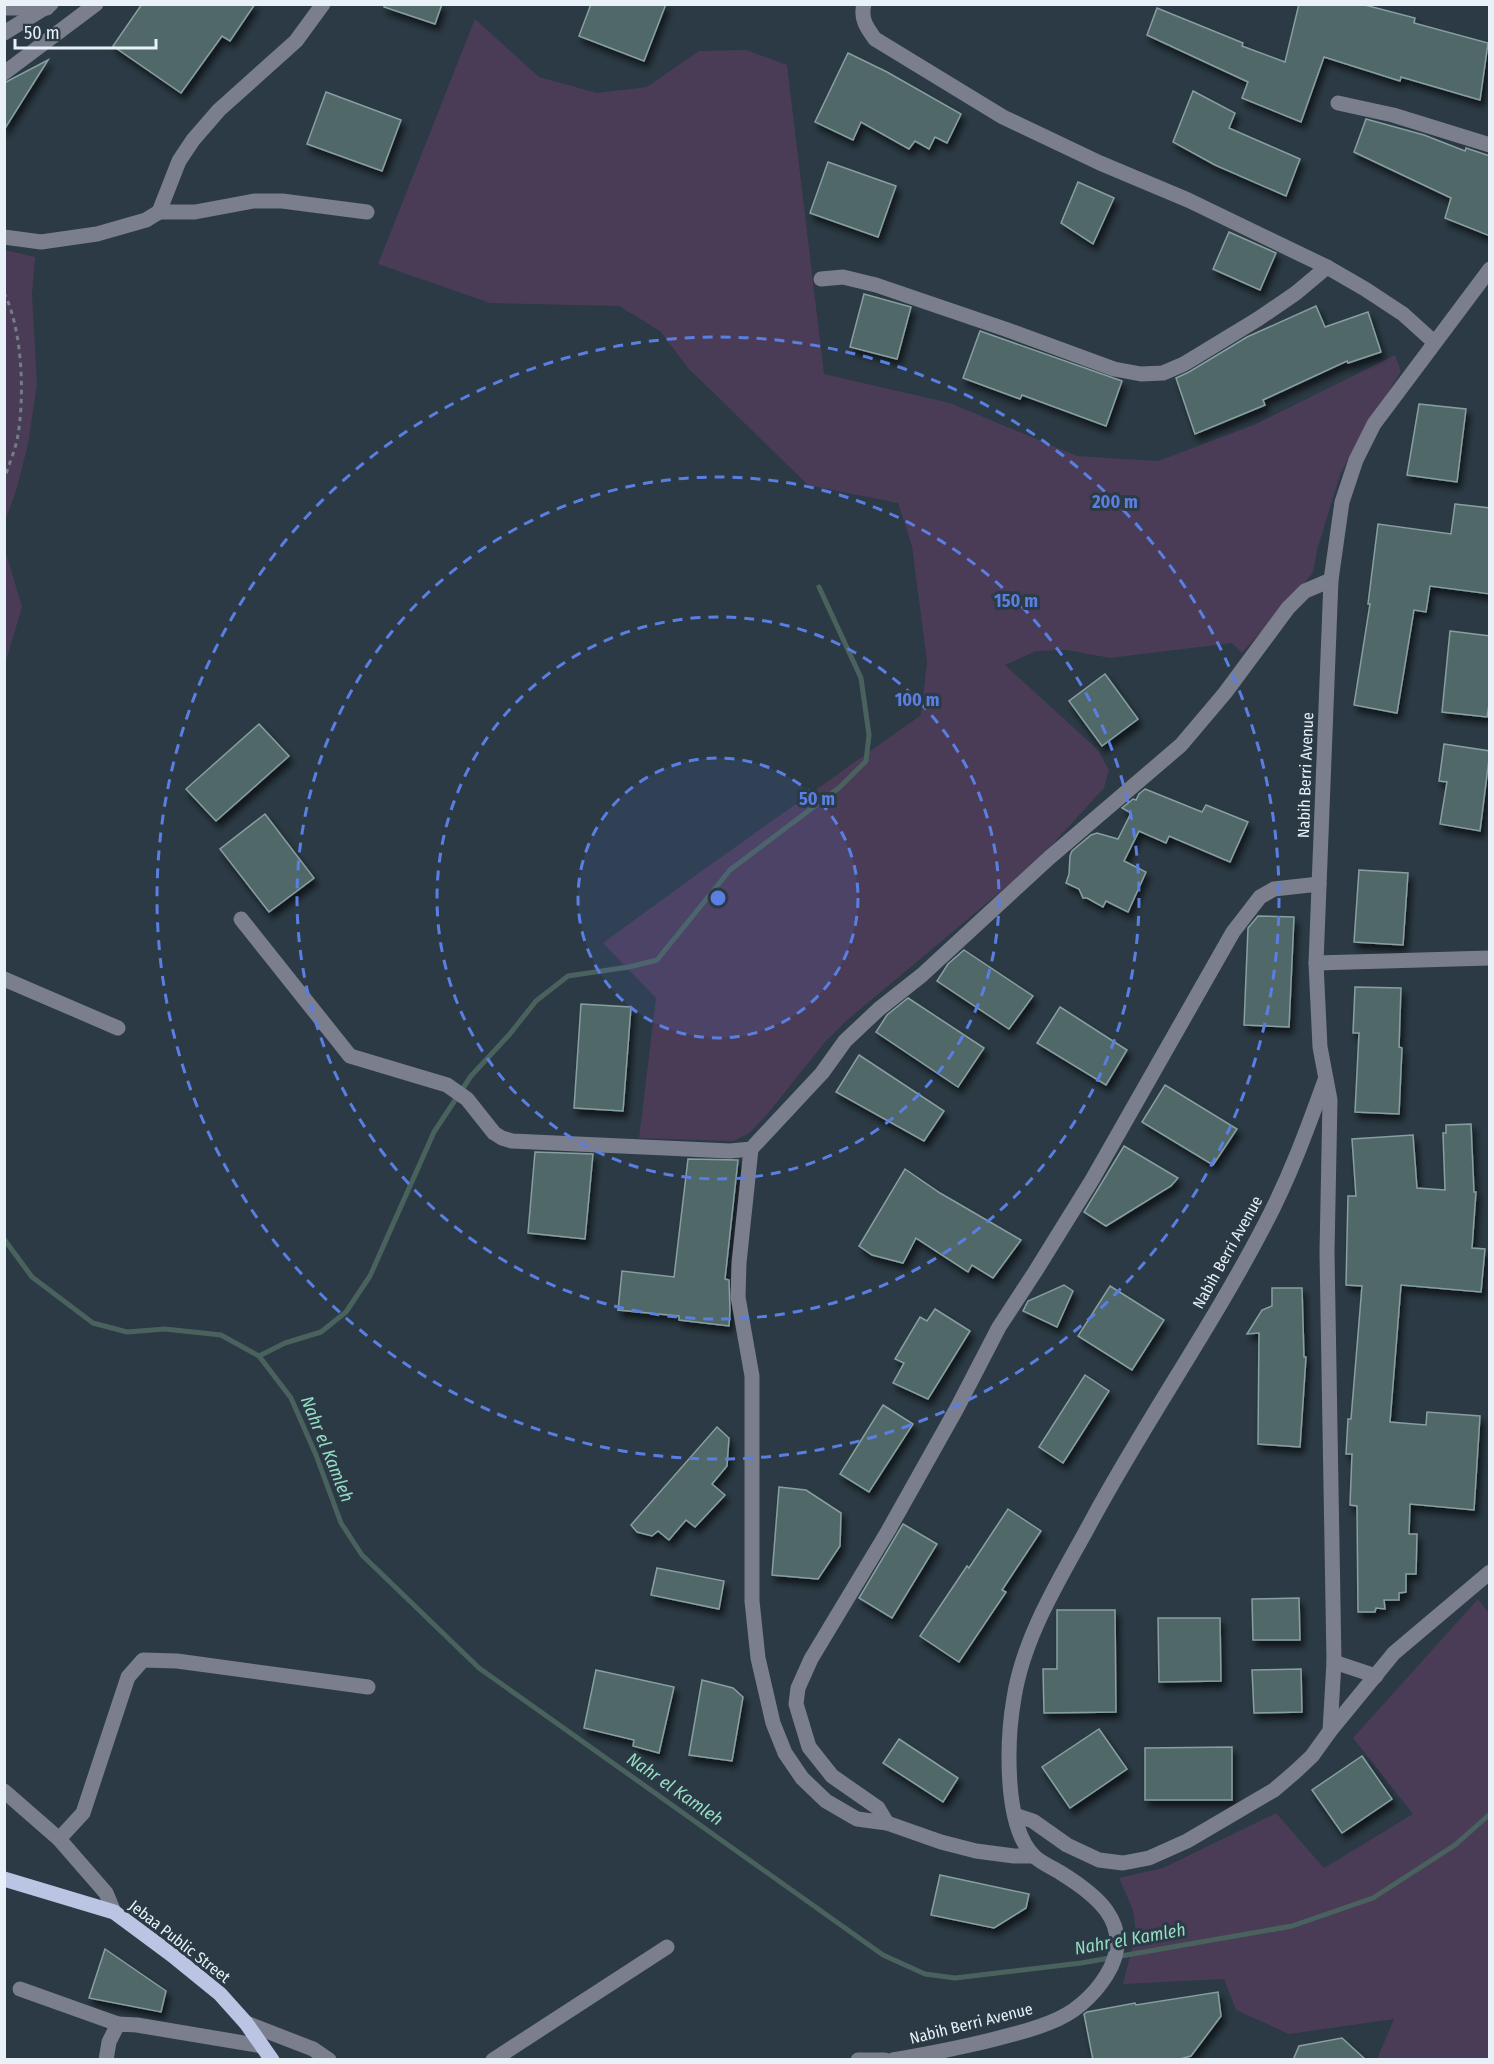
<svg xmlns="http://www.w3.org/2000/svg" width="1494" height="2064" font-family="'Fira Sans Condensed',sans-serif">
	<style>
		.green { fill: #4a3c57 }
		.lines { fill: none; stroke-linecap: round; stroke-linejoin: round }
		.stream { stroke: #4a625e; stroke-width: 5 }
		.building { fill: #516769; stroke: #879fa1; stroke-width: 1.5; filter: url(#shadow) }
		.path { stroke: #727e87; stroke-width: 3; stroke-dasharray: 4.5 4.5; stroke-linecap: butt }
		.minor { stroke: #7a7e8d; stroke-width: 15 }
		.major { stroke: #bbc4e2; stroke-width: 15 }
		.ring { fill: none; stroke: #5a7fe2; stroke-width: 3; stroke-dasharray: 10 8 }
		.labels { text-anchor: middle; stroke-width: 6; stroke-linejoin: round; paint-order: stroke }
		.street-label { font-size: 16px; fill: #e8f1f8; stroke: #2b3a44 }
		.water-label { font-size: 18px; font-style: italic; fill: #95ddc4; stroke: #2b3a44 }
		.centre { fill: #5a7fe2; stroke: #2b3a44; stroke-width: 3 }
		.ring-label { font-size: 18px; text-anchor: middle; font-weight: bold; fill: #5a7fe2; stroke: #2b3a44; stroke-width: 6; stroke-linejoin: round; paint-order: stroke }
	</style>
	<defs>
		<filter id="shadow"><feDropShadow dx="3.5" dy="6" stdDeviation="3" flood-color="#0009"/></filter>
	</defs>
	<rect width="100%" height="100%" fill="#2b3a44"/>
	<g class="green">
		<polygon points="475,19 539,77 597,93 647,87 699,51 746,50 787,65 824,374 950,403 1077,456 1158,461 1256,424 1395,355 1401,371 1341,472 1317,550 1313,573 1242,653 1232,643 1110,658 1067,650 1036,651 1005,665 1098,750 1109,770 1104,788 1037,861 846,1021 825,1042 765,1117 748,1134 733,1141 639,1138 656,998 603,943 703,870 921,715 927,662 912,546 898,503 808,485 688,368 660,331 619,306 490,303 378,264"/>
		<polygon points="5,250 35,257 32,295 37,384 28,444 16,491 5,521"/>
		<polygon points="5,550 22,607 5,664 4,664"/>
		<polygon points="1478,1599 1490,1615 1489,2059 1377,2059 1394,2019 1289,2034 1236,2010 1224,1979 1123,1984 1136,1932 1133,1910 1119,1878 1163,1868 1276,1813 1324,1868 1413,1814 1353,1738"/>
	</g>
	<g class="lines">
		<g class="stream">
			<polyline points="4,1239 32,1277 93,1323 127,1332 165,1329 221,1335 259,1356 291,1398 316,1455 341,1523 362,1555 479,1668 883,1955 925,1974 955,1978 1081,1963 1292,1926 1373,1898 1455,1845 1490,1814"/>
			<polyline points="259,1356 285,1343 321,1332 346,1312 370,1276 434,1132 471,1076 509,1035 536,1001 568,976 629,967 657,960 730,870 840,787 866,761 869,735 861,678 819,587"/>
		</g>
	</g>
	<g class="building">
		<polygon points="142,4 255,4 230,41 222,36 181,93 113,46"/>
		<polygon points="384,4 442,4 435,24 384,7"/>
		<polygon points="591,4 666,4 644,61 579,36"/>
		<polygon points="1299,4 1361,4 1415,18 1414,23 1488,43 1480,100 1401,77 1400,81 1324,57 1301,122 1242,98 1248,82 1147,35 1157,8 1243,43 1242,46 1285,62"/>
		<polygon points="848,53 887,72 961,114 947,143 935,137 929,149 915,141 909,149 861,122 853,140 815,122"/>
		<polygon points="48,60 4,130 4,83"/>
		<polygon points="1193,91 1235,113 1229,128 1300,159 1286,196 1215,165 1173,142"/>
		<polygon points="326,92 401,120 382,171 307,144"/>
		<polygon points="1366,119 1424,135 1465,151 1466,148 1490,156 1490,236 1445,218 1451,198 1354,152"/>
		<polygon points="828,162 896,186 878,237 810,213"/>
		<polygon points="1078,182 1114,198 1093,244 1061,223"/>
		<polygon points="1229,232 1276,253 1260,290 1213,269"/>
		<polygon points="864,294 911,307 897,359 850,347"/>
		<polygon points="1316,306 1325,327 1368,312 1381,352 1348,363 1347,361 1263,400 1265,405 1195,434 1176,378 1189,372 1247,337"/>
		<polygon points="980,331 1122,381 1106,426 1022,395 1020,399 963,378"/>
		<polygon points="1419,404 1466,409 1457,482 1407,475"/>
		<polygon points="1455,504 1490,508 1490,594 1430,586 1426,612 1414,610 1397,713 1354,705 1370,604 1368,604 1378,524 1451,534"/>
		<polygon points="1450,631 1490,636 1490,698 1487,717 1442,712"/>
		<polygon points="1105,674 1138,719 1102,746 1069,701"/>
		<polygon points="259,724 289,756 216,821 186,789"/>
		<polygon points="1444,744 1490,751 1480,831 1440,824 1447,782 1439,781"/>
		<polygon points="1145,789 1202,812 1206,805 1248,822 1230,862 1169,836 1166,843 1139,831 1124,861 1146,872 1128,912 1106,901 1103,907 1087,898 1083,898 1079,889 1066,883 1069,874 1070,856 1072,851 1091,835 1097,833 1118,839 1131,813 1122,808 1133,799 1136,800 1139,794"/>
		<polygon points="265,814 314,878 269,912 220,849"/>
		<polygon points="1359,870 1408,873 1403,945 1354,942"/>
		<polygon points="1258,916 1294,917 1289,1027 1244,1025 1248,928"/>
		<polygon points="964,950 1033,996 1009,1029 937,981 948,964"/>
		<polygon points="1355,987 1401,988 1399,1047 1402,1048 1399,1114 1355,1112 1359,1033 1353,1033"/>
		<polygon points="908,998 984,1048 958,1087 876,1032 887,1015"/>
		<polygon points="581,1004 631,1007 623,1111 574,1108"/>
		<polygon points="1060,1007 1127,1050 1106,1085 1037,1043"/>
		<polygon points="859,1055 944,1111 924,1141 836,1092"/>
		<polygon points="1165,1085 1237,1129 1213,1165 1142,1122"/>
		<polygon points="1471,1124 1474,1192 1476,1192 1472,1248 1485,1249 1481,1292 1401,1285 1390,1422 1426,1425 1427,1412 1480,1416 1474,1510 1410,1504 1409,1534 1417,1534 1416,1574 1406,1574 1406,1592 1399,1593 1399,1600 1384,1600 1385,1609 1376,1608 1375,1612 1358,1612 1357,1506 1350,1505 1352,1454 1346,1454 1348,1419 1351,1419 1362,1286 1346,1285 1348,1196 1356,1196 1352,1139 1413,1135 1417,1188 1445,1190 1443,1133 1446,1133 1446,1125"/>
		<polygon points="1124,1146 1178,1178 1171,1186 1106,1226 1084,1212"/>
		<polygon points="535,1152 593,1154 585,1239 528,1233"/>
		<polygon points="688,1159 738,1160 725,1279 729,1280 730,1311 729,1326 679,1320 679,1316 618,1310 622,1271 674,1277"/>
		<polygon points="905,1169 940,1193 1021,1240 993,1278 972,1265 968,1272 916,1238 903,1263 872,1255 859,1246"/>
		<polygon points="1064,1285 1073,1291 1057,1327 1023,1311 1028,1301"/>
		<polygon points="1110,1286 1164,1320 1132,1370 1078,1336"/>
		<polygon points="1272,1288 1302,1288 1304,1357 1306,1357 1300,1447 1258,1444 1259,1333 1247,1334 1262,1310 1272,1306"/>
		<polygon points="935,1309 970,1331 928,1399 893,1383 904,1363 895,1359 920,1317 927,1321"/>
		<polygon points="1085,1375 1109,1391 1063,1463 1039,1447"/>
		<polygon points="883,1405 913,1424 869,1492 840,1474"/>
		<polygon points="717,1427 729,1438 727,1466 712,1484 725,1495 695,1527 686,1520 669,1540 658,1531 652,1536 637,1532 631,1525"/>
		<polygon points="779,1487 806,1490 841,1513 840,1546 818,1579 772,1575"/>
		<polygon points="1008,1509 1041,1531 1002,1590 1006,1592 959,1662 920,1636 967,1566 969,1568"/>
		<polygon points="903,1524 937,1544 892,1618 859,1598"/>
		<polygon points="657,1568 724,1581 719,1609 651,1595"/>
		<polygon points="1299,1598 1300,1640 1253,1640 1252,1599"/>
		<polygon points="1057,1610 1115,1610 1116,1712 1044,1713 1043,1669 1057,1669"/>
		<polygon points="1158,1618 1220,1618 1221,1681 1159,1682"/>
		<polygon points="1301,1669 1302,1712 1254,1713 1252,1670"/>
		<polygon points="596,1670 674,1687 659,1753 633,1746 634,1740 584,1728"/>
		<polygon points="702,1680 733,1688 743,1697 732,1761 689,1755"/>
		<polygon points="1099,1729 1127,1769 1070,1808 1042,1767"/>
		<polygon points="899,1739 958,1778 943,1802 883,1763"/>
		<polygon points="1232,1747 1232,1800 1145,1800 1145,1748"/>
		<polygon points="1362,1756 1392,1799 1342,1833 1312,1790"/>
		<polygon points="940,1875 1029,1894 1026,1908 994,1928 931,1915"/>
		<polygon points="105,1949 166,1991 161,2012 89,1998"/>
		<polygon points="1218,1992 1221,2016 1191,2056 1176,2060 1093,2060 1084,2014 1087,2012 1135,2003 1136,2005"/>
		<polygon points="1342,2038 1366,2060 1293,2060 1299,2046"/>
	</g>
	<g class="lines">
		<path class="path" d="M4 293C23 330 25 400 17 440 14 453 8 467 4 480"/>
		<g class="minor">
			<path d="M864 4C860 19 867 28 875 39L1003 117 1100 163 1188 200 1327 267 1365 289 1403 314 1434 342"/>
			<polyline points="4,8 47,8"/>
			<polyline points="4,33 51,4"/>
			<polyline points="4,73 96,4"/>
			<polyline points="1338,103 1393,115 1490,145"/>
			<polyline points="159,212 195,212 254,201 282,201 367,212"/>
			<polyline points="4,237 41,242 97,234 146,220 159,212 179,161 193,140 219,110 296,41 323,4"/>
			<polyline points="821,279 843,277 876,285 1005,329 1114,369 1141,374 1163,373 1184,364 1258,319 1296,293 1327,267"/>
			<polyline points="241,919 350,1056 447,1085 467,1099 494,1133 502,1138 512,1141 730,1151 751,1149 822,1073 845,1041 879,1009 922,975 1049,858 1181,745 1225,693 1288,608 1305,591 1331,580"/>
			<polyline points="1316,963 1490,958"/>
			<polyline points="4,979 118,1028"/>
			<polyline points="751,1149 739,1263 738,1297 752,1376 752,1601 758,1658 773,1723 785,1753 802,1778 826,1801 857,1819 887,1823 941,1842 976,1851 1014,1856 1034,1856"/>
			<polyline points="1334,1662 1376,1676"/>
			<polyline points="1330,1731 1334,1662 1327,1252 1330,1100 1320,1047 1316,963 1331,580 1342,502 1356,460 1374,424 1490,269"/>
			<polyline points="4,1791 59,1839 106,1893 114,1912"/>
			<polyline points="1015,1815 1033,1821 1067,1845 1099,1860 1123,1863 1149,1858 1187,1841 1274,1790 1295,1772 1312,1756 1330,1731 1394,1653 1490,1572"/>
			<polyline points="887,1823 878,1808 832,1776 809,1747 796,1704 798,1688 811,1659 888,1531 957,1408 999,1327 1035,1272 1092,1180 1233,932 1260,897 1274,889 1319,884"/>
			<polyline points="59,1839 83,1813 128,1677 143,1660 177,1661 368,1687"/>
			<polyline points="20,1989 118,2024"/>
			<polyline points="246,2023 313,2049 329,2060"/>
			<polyline points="106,2060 109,2042 118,2024 137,2025 262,2046"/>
			<polyline points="493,2060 667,1947"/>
			<polyline points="858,2060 885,2060"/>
			<path d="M893 2060C933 2053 971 2046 1010 2035 1026 2031 1043 2026 1058 2019 1080 2009 1100 1989 1111 1967 1132 1922 1095 1894 1061 1873 1053 1868 1041 1863 1034 1856 1003 1826 1007 1738 1014 1698 1024 1634 1062 1576 1092 1520 1146 1420 1212 1326 1264 1226 1289 1179 1307 1130 1325 1080"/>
		</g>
		<polyline class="major" points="4,1879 114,1912 172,1955 220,1994 246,2023 272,2060"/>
	</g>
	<circle cx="718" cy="898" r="140" fill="#5a7fe2" fill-opacity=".12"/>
	<g class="ring">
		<circle cx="718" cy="898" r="140"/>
		<circle cx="718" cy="898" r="281"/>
		<circle cx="718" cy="898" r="421"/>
		<circle cx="718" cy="898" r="561"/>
	</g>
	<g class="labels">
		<g class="street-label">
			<text transform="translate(1305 775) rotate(-88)" y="6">Nabih Berri Avenue</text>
			<text transform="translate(1227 1252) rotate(-61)" y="6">Nabih Berri Avenue</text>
			<text transform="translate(180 1941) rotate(38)" y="6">Jebaa Public Street</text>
			<text transform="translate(971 2023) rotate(-14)" y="6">Nabih Berri Avenue</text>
		</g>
		<g class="water-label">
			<text transform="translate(327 1449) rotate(68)" y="6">Nahr el Kamleh</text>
			<text transform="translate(675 1789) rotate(35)" y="6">Nahr el Kamleh</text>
			<text transform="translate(1130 1939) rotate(-10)" y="6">Nahr el Kamleh</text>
		</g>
	</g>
	<circle cx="718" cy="898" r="9" class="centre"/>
	<g class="ring-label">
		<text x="1115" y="508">200 m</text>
		<text x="1016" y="607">150 m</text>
		<text x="917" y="706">100 m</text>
		<text x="817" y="805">50 m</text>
	</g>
	<rect width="1494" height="2064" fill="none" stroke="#e8f1f8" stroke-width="12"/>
	<path d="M15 39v9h141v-9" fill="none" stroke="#e8f1f8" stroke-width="3"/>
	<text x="24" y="39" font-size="18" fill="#e8f1f8" stroke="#2b3a44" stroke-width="4.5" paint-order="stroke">50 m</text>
</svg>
